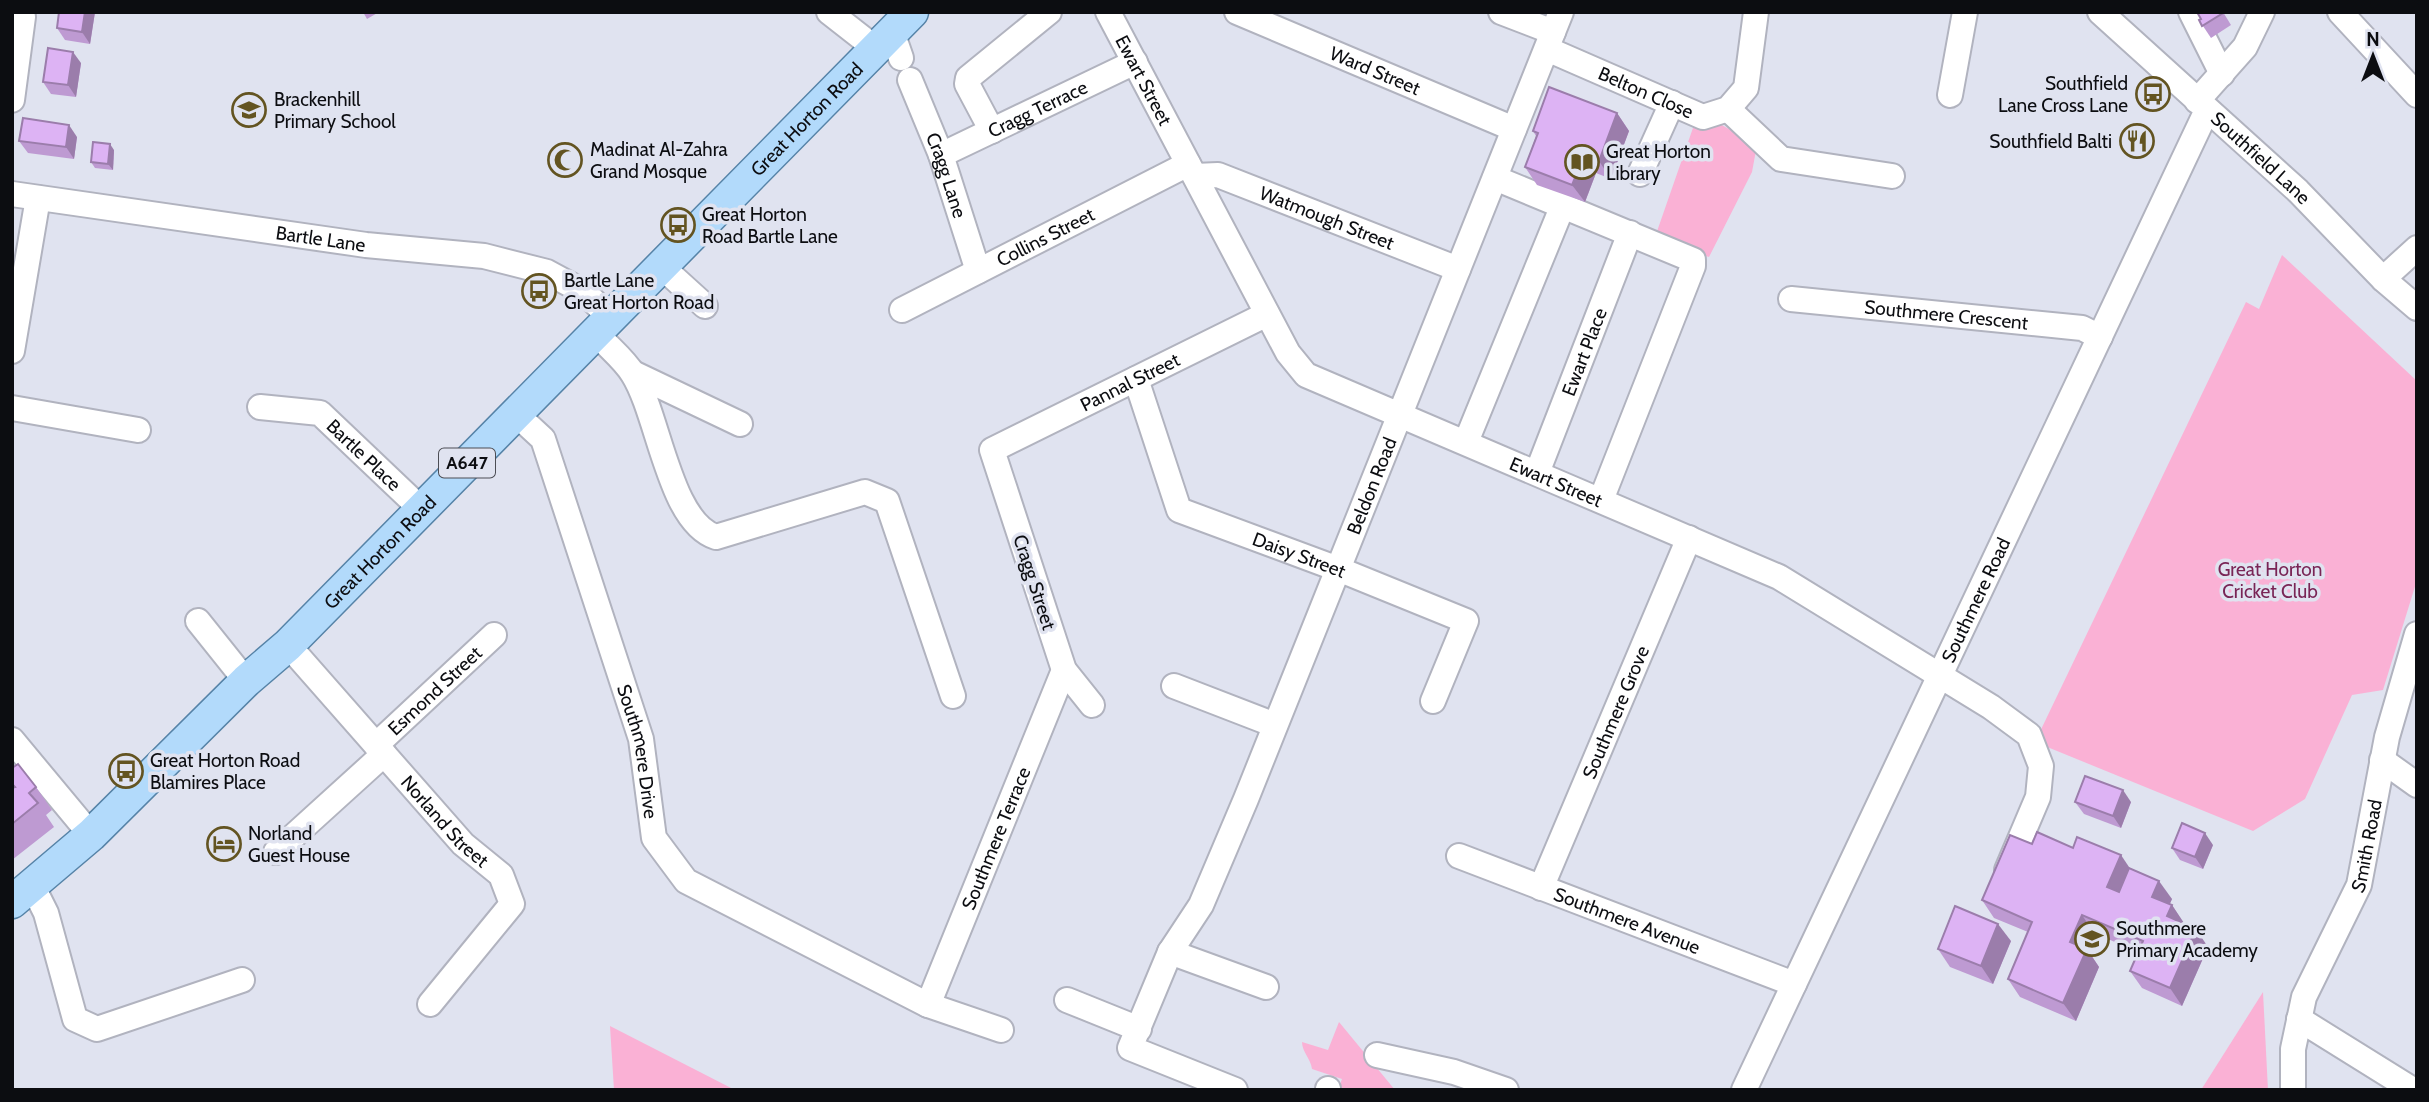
<svg xmlns="http://www.w3.org/2000/svg" width="2429" height="1102" font-family="Cabin,sans-serif">
	<style>
		.green { fill: #fab1d5 }
		.lines { fill: none; stroke-linecap: round; stroke-linejoin: round }
		.minor-casing { stroke: #b1b3bf; stroke-width: 28 }
		.major-casing { stroke: #5683a7; stroke-width: 35 }
		.minor { stroke: #fff; stroke-width: 24 }
		.major { stroke: #b2dafb; stroke-width: 32 }
		.wall { fill: #be9ad2 }
		.shaded-wall { fill: #9b7dab }
		.building { fill: #ddb3f4; stroke: #9b7dab; stroke-width: 2 }
		.labels { text-anchor: middle; stroke-width: 7; stroke-linejoin: round; paint-order: stroke }
		.shield { fill: #e0e3f0; stroke: #4c4d54; stroke-width: 2 }
		.shield-label { font-size: 18px; font-weight: bold; fill: #0c0d11 }
		.street-label { font-size: 19px; fill: #0c0d11; stroke: #e0e3f0 }
		.poi-label { font-size: 19px; fill: #0c0d11; stroke: #e0e3f0; text-anchor: start }
		.park-label { font-size: 19px; fill: #792556; stroke: #e0e3f0 }
	</style>
	<rect width="100%" height="100%" fill="#e0e3f0"/>
	<g class="green">
		<polygon points="1720,124 1757,145 1752,172 1709,257 1654,240 1694,125 1713,126"/>
		<polygon points="2282,255 2417,381 2417,580 2383,690 2352,695 2305,799 2253,831 2035,742 2246,302 2259,309"/>
		<polygon points="2263,992 2268,1090 2201,1090"/>
		<path d="M1339 1022 1395 1090H1338L1342 1079 1312 1069C1311 1059 1302 1052 1302 1042L1328 1050Z"/>
		<polygon points="610,1026 735,1090 614,1090"/>
	</g>
	<g class="lines">
		<g class="minor-casing">
			<g id="minor">
				<polyline points="829,12 875,48"/>
				<path id="s1" d="M1108 12 1288 353 1306 375 1779 577 1991 707 2029 735 2041 766 2038 797 2007 870"/>
				<path id="s2" d="M1237 12 1514 129"/>
				<polyline points="1501,12 1553,32"/>
				<path id="s3" d="M2100 12 2298 191 2383 279 2417 308"/>
				<polyline points="2191,12 2222,74"/>
				<polyline points="2340,12 2417,95"/>
				<polyline points="892,32 901,58"/>
				<path id="s4" d="M1547 49 1703 117 1728 109 1746 88 1756 12"/>
				<path id="s5" d="M910 80 941 155 978 271"/>
				<polyline points="1950,95 1965,12"/>
				<polyline points="12,100 23,17 18,12"/>
				<polyline points="2197,101 2245,47 2262,12"/>
				<polyline points="1728,109 1781,159 1892,176"/>
				<polyline points="992,131 967,84 968,78 1049,12"/>
				<path id="s6" d="M941 155 1135 62"/>
				<polyline points="1640,174 1672,103"/>
				<path id="s7" d="M1195 176 1218 175 1458 269"/>
				<polyline points="1495,178 1693,260 1693,266 1601,500"/>
				<path id="s8" d="M12 194 366 245 484 256 547 272 584 292 612 319"/>
				<polyline points="662,267 705,306"/>
				<polyline points="2383,279 2417,248"/>
				<path id="s9" d="M1791 299 2082 328 2100 337"/>
				<path id="s10" d="M902 310 1188 164"/>
				<path d="M597 334C608 347 624 359 633 374 659 415 669 522 716 537L865 492 887 501 953 696"/>
				<polyline points="12,351 38,198"/>
				<polyline points="633,373 740,424"/>
				<path id="s11" d="M1136 379 1179 510 1338 569 1466 621 1433 701"/>
				<path id="s12" d="M260 407 320 413 421 509"/>
				<polyline points="12,408 138,430"/>
				<path id="s13" d="M516 414 543 439 641 739 654 838 686 881 928 1005 1001 1030"/>
				<polyline points="1466,442 1563,205"/>
				<path id="s14" d="M1537 473 1630 233"/>
				<polyline points="198,621 246,681"/>
				<path id="s15" d="M288 645 463 844 501 875 512 904 430 1004"/>
				<polyline points="1174,686 1275,725"/>
				<path id="s16" d="M1092 705 1064 670 992 450 1267 314"/>
				<polyline points="12,740 91,835"/>
				<path id="s17" d="M376 745 494 635"/>
				<polyline points="2382,760 2417,785"/>
				<polyline points="276,852 384,754"/>
				<path id="s18" d="M1459 856 1794 984"/>
				<polyline points="32,885 46,913 75,1019 97,1029 242,980"/>
				<path id="s19" d="M1541 888 1689 538"/>
				<polyline points="1170,952 1266,987"/>
				<polyline points="1067,1000 1139,1029"/>
				<path id="s20" d="M928 1005 1064 670"/>
				<polyline points="2299,1019 2413,1090"/>
				<polyline points="1377,1055 1454,1072 1506,1090"/>
				<path id="s21" d="M1235 1090 1130 1048 1170 952 1201 905 1246 799 1561 12"/>
				<polyline points="1328,1090 1328,1089"/>
				<path id="s22" d="M1744 1090 2207 110"/>
				<path id="s23" d="M2293 1090V1049L2304 997 2359 885 2387 737 2417 634"/>
			</g>
		</g>
		<g class="major-casing">
			<g id="major">
				<path id="s24" d="M12 902 91 835 246 681 288 645 912 12"/>
			</g>
		</g>
		<use href="#minor" class="minor"/>
		<use href="#major" class="major"/>
	</g>
	<g class="wall">
		<polygon points="59,12 95,12 90,44 65,40 57,28"/>
		<polygon points="363,12 379,12 367,19"/>
		<polygon points="2223,12 2231,25 2211,38 2199,20"/>
		<polygon points="81,63 76,97 51,94 43,82"/>
		<polygon points="1617,113 1629,131 1611,179 1596,173 1585,202 1537,185 1525,167 1536,136 1533,131"/>
		<polygon points="77,137 74,159 28,153 19,141"/>
		<polygon points="114,150 113,170 95,168 91,162"/>
		<polygon points="12,768 36,787 52,810 46,815 54,827 12,860 12,789 14,787 12,785"/>
		<polygon points="2075,802 2131,802 2121,828 2084,814"/>
		<polygon points="2213,845 2203,869 2180,860 2172,848"/>
		<polygon points="2073,848 2130,868 2172,899 2169,905 2172,905 2184,924 2208,947 2182,1006 2142,988 2130,971 2138,952 2094,933 2087,949 2099,967 2076,1021 2020,997 2008,979 2028,932 1994,918 1982,900"/>
		<polygon points="2011,941 1993,984 1950,967 1938,949"/>
	</g>
	<g class="shaded-wall">
		<polygon points="85,12 95,12 90,44 82,32"/>
		<polygon points="73,52 81,63 76,97 68,85"/>
		<polygon points="1617,113 1629,131 1611,179 1599,161"/>
		<polygon points="69,125 77,137 74,159 66,147"/>
		<polygon points="110,144 114,150 113,170 108,164"/>
		<polygon points="1584,155 1596,173 1585,202 1572,185"/>
		<polygon points="2123,790 2131,802 2121,828 2113,816"/>
		<polygon points="2205,833 2213,845 2203,869 2195,857"/>
		<polygon points="2121,855 2133,873 2120,904 2107,887"/>
		<polygon points="2159,881 2172,899 2165,915 2152,897"/>
		<polygon points="2172,905 2184,923 2179,934 2167,916"/>
		<polygon points="2082,915 2094,933 2082,959 2070,942"/>
		<polygon points="1998,924 2011,941 1993,984 1981,966"/>
		<polygon points="2196,929 2208,947 2182,1006 2170,988"/>
		<polygon points="2087,949 2099,967 2076,1021 2063,1003"/>
	</g>
	<g class="building">
		<polygon points="59,12 85,12 82,32 57,28"/>
		<polygon points="2197,12 2222,12 2223,13 2202,26 2199,20 2201,19"/>
		<polygon points="48,48 73,52 68,85 43,82"/>
		<polygon points="1549,87 1617,113 1599,161 1584,155 1572,185 1525,167 1538,133 1533,131"/>
		<polygon points="23,118 69,125 66,147 19,141"/>
		<polygon points="93,142 110,144 108,164 91,162"/>
		<polygon points="18,764 36,787 29,793 38,803 12,824 12,788 15,787 12,784 12,768"/>
		<polygon points="2085,776 2123,790 2113,816 2075,802"/>
		<polygon points="2182,823 2205,833 2195,857 2172,848"/>
		<polygon points="2037,832 2073,848 2077,837 2121,855 2107,887 2119,892 2129,868 2159,881 2152,897 2172,905 2167,916 2196,929 2170,988 2130,971 2143,941 2082,915 2070,942 2087,949 2063,1003 2008,979 2032,922 1982,900 2010,835 2032,844"/>
		<polygon points="1955,906 1998,924 1981,966 1938,949"/>
	</g>
	<defs>
		<g id="bus-ring" transform="scale(1.75)"><circle r="9.5" fill="#e0e3f0" stroke="#635421" stroke-width="1.5"/><path d="M-5-6H5V4H4V6H2V4H-2V6H-4V4H-5ZM-3.5-4V0h7V-4ZM-3.5 1.2v1.5H-2V1.2ZM2 1.2v1.5H3.5V1.2Z" fill="#635421"/></g>
		<g id="school-ring" transform="scale(1.75)"><circle r="9.5" fill="#e0e3f0" stroke="#635421" stroke-width="1.5"/><path d="M0-5L7-2L0 1L-7-2ZM-4 1L0 2.5L4 1V4Q0 6-4 4Z" fill="#635421"/></g>
		<g id="restaurant-ring" transform="scale(1.75)"><circle r="9.5" fill="#e0e3f0" stroke="#635421" stroke-width="1.5"/><path d="M-5-6h1v4h1v-4h1v4h1v-4h1v5L-1.5 .5V6h-2V.5L-5-1ZM5-6V6H3V1.5H1.5Q1.5-4 5-6Z" fill="#635421"/></g>
		<g id="mosque-ring" transform="scale(1.75)"><circle r="9.5" fill="#e0e3f0" stroke="#635421" stroke-width="1.5"/><path d="M3.5-4.9A6 6 0 1 0 3.5 4.9A5 5 0 1 1 3.5-4.9Z" fill="#635421"/></g>
		<g id="library-ring" transform="scale(1.75)"><circle r="9.5" fill="#e0e3f0" stroke="#635421" stroke-width="1.5"/><path d="M-6-4Q-3-5.5-.7-3.5V5Q-3 3-6 4ZM6-4Q3-5.5 .7-3.5V5Q3 3 6 4Z" fill="#635421"/></g>
		<g id="hotel-ring" transform="scale(1.75)"><circle r="9.5" fill="#e0e3f0" stroke="#635421" stroke-width="1.5"/><path d="M-6-4.5h1.5V1H6V5H4.5V3h-9V5H-6ZM-4 0a1.8 1.8 0 1 1 3.6 0ZM.5 0V-2.5h3Q6-2.5 6 0Z" fill="#635421"/></g>
	</defs>
	<g fill-rule="evenodd">
		<use href="#bus-ring" x="2153" y="94"/>
		<use href="#school-ring" x="249" y="110"/>
		<use href="#restaurant-ring" x="2137" y="141"/>
		<use href="#mosque-ring" x="565" y="160"/>
		<use href="#library-ring" x="1582" y="162"/>
		<use href="#bus-ring" x="678" y="225"/>
		<use href="#bus-ring" x="539" y="291"/>
		<use href="#bus-ring" x="126" y="771"/>
		<use href="#hotel-ring" x="224" y="844"/>
		<use href="#school-ring" x="2092" y="939"/>
	</g>
	<g class="labels">
		<rect class="shield" x="439" y="448.5" width="56" height="29" rx="5"/>
		<g class="shield-label">
			<text x="467" y="469">A647</text>
		</g>
		<g class="street-label">
			<text dy="7" stroke="none"><textPath href="#s2" startOffset="150">Ward Street</textPath></text>
			<text dy="7" stroke="none"><textPath href="#s1" startOffset="77">Ewart Street</textPath></text>
			<text dy="7" stroke="none"><textPath href="#s4" startOffset="108">Belton Close</textPath></text>
			<text dy="7" stroke="none"><textPath href="#s6" startOffset="107">Cragg Terrace</textPath></text>
			<text dy="7" stroke="none"><textPath href="#s24" startOffset="1116">Great Horton Road</textPath></text>
			<text dy="7" stroke="none"><textPath href="#s3" startOffset="217">Southfield Lane</textPath></text>
			<text dy="7" stroke="none"><textPath href="#s5" startOffset="102">Cragg Lane</textPath></text>
			<text dy="7" stroke="none"><textPath href="#s7" startOffset="140">Watmough Street</textPath></text>
			<text dy="7" stroke="none"><textPath href="#s10" startOffset="161">Collins Street</textPath></text>
			<text dy="7" stroke="none"><textPath href="#s8" startOffset="312">Bartle Lane</textPath></text>
			<text dy="7" stroke="none"><textPath href="#s9" startOffset="156">Southmere Crescent</textPath></text>
			<text dy="7" stroke="none"><textPath href="#s14" startOffset="130">Ewart Place</textPath></text>
			<text dy="7" stroke="none"><textPath href="#s16" startOffset="430">Pannal Street</textPath></text>
			<text dy="7" stroke="none"><textPath href="#s12" startOffset="121">Bartle Place</textPath></text>
			<text dy="7" stroke="none"><textPath href="#s1" startOffset="686">Ewart Street</textPath></text>
			<text dy="7" stroke="none"><textPath href="#s21" startOffset="726">Beldon Road</textPath></text>
			<text dy="7" stroke="none"><textPath href="#s24" startOffset="508">Great Horton Road</textPath></text>
			<text dy="7" stroke="none"><textPath href="#s11" startOffset="266">Daisy Street</textPath></text>
			<text transform="translate(1035 582) rotate(72)" y="7">Cragg Street</text>
			<text dy="7" stroke="none"><textPath href="#s22" startOffset="542">Southmere Road</textPath></text>
			<text dy="7" stroke="none"><textPath href="#s17" startOffset="80">Esmond Street</textPath></text>
			<text dy="7" stroke="none"><textPath href="#s19" startOffset="191">Southmere Grove</textPath></text>
			<text dy="7" stroke="none"><textPath href="#s13" startOffset="364">Southmere Drive</textPath></text>
			<text dy="7" stroke="none"><textPath href="#s15" startOffset="236">Norland Street</textPath></text>
			<text dy="7" stroke="none"><textPath href="#s20" startOffset="180">Southmere Terrace</textPath></text>
			<text dy="7" stroke="none"><textPath href="#s23" startOffset="259">Smith Road</textPath></text>
			<text dy="7" stroke="none"><textPath href="#s18" startOffset="180">Southmere Avenue</textPath></text>
		</g>
		<g class="poi-label">
			<text x="2128" y="90" text-anchor="end">Southfield<tspan x="2128" dy="22">Lane Cross Lane</tspan></text>
			<text x="274" y="106">Brackenhill<tspan x="274" dy="22">Primary School</tspan></text>
			<text x="2112" y="148" text-anchor="end">Southfield Balti</text>
			<text x="590" y="156">Madinat Al-Zahra<tspan x="590" dy="22">Grand Mosque</tspan></text>
			<text x="1606" y="158">Great Horton<tspan x="1606" dy="22">Library</tspan></text>
			<text x="702" y="221">Great Horton<tspan x="702" dy="22">Road Bartle Lane</tspan></text>
			<text x="564" y="287">Bartle Lane<tspan x="564" dy="22">Great Horton Road</tspan></text>
			<text x="150" y="767">Great Horton Road<tspan x="150" dy="22">Blamires Place</tspan></text>
			<text x="248" y="840">Norland<tspan x="248" dy="22">Guest House</tspan></text>
			<text x="2116" y="935">Southmere<tspan x="2116" dy="22">Primary Academy</tspan></text>
		</g>
		<g class="park-label">
			<text x="2270" y="576">Great Horton<tspan x="2270" dy="22">Cricket Club</tspan></text>
		</g>
	</g>
	<rect width="2429" height="1102" fill="none" stroke="#0c0d11" stroke-width="28"/>
	<g transform="translate(2373 56)" stroke="#e0e3f0" stroke-width="5" paint-order="stroke">
	<path d="M0-5L12 26L0 18L-12 26Z" fill="#0c0d11"/>
	<text y="-10" font-size="19" font-weight="bold" text-anchor="middle" fill="#0c0d11">N</text>
	</g>
</svg>
